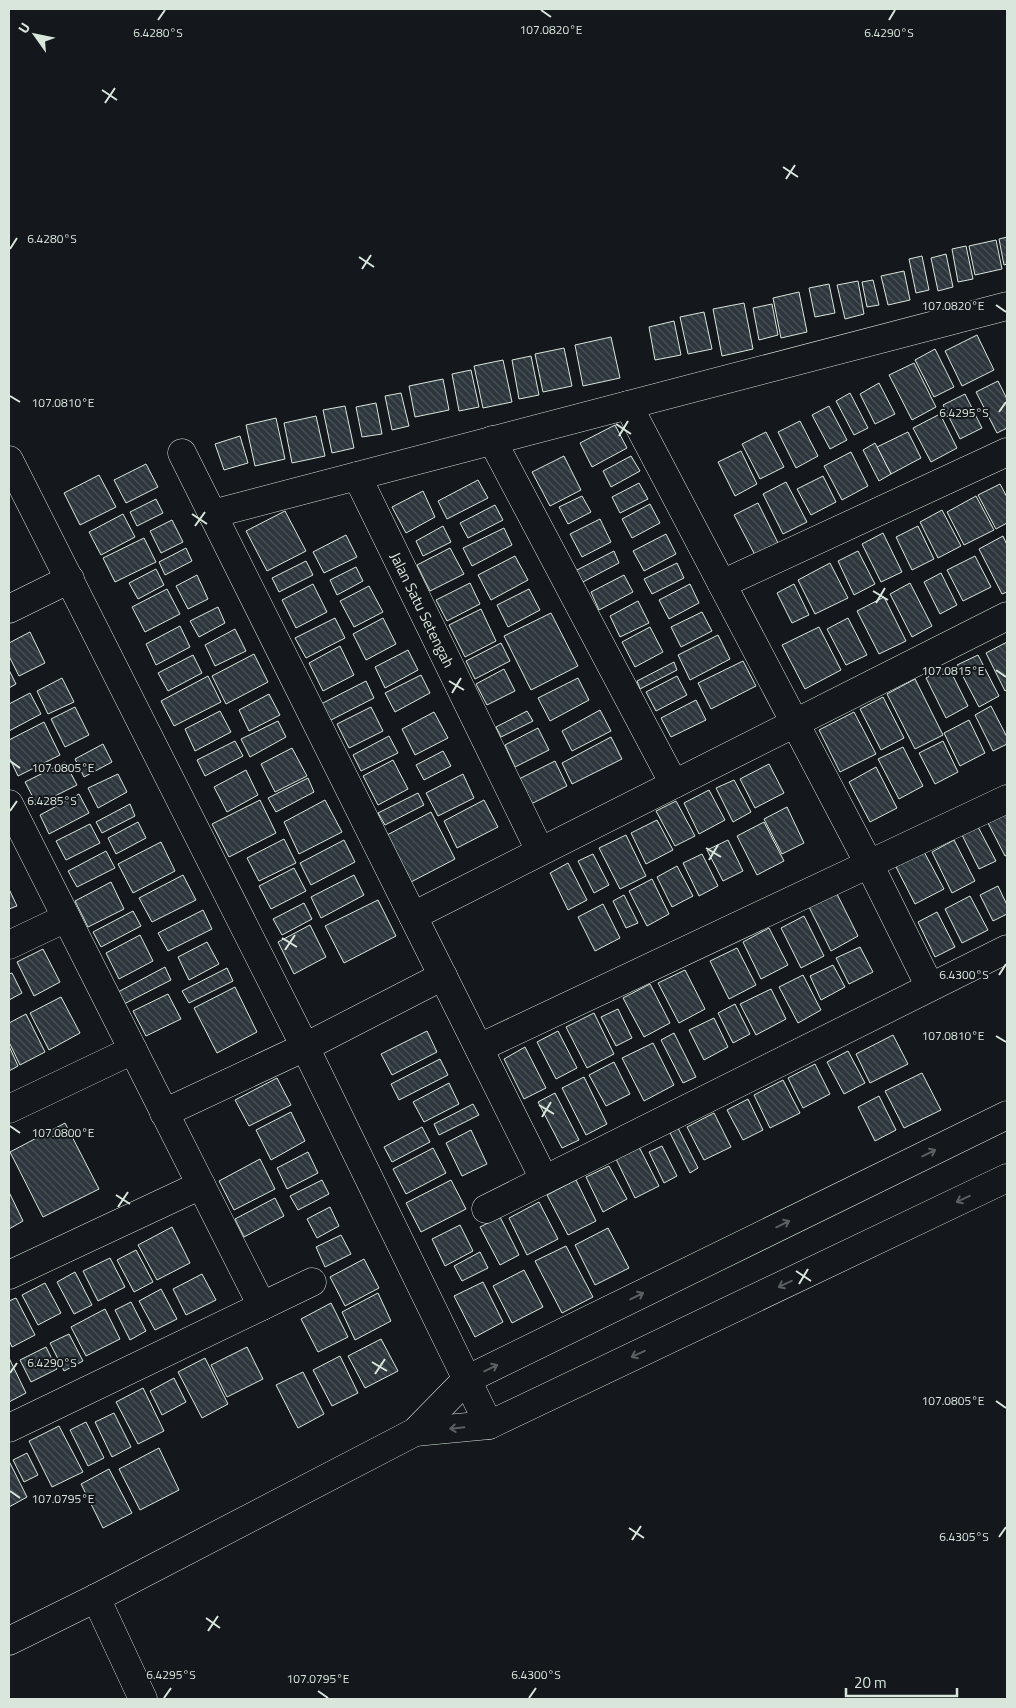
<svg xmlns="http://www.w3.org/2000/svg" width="1016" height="1708" font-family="'Titillium Web',sans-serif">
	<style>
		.building { fill: url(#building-back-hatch); stroke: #d8e6dc }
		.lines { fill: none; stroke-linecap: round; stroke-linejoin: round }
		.minor-casing { stroke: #d8e6dc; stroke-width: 29 }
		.minor { stroke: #14181c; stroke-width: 28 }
		.oneway { stroke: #59605f }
		.ticks { fill: none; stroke: #d8e6dc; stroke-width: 2 }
		.labels { text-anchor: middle; stroke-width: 4; stroke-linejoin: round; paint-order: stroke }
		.street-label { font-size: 15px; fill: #d8e6dc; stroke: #14181c }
		.ticks-label { font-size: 12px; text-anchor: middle; fill: #d8e6dc; stroke: #14181c; stroke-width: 4; stroke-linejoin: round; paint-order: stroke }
	</style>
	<defs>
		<pattern id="building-back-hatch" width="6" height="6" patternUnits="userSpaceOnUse" patternTransform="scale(1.25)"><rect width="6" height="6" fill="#2c363c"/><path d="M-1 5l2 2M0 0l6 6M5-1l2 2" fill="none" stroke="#4a5358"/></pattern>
	</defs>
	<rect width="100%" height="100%" fill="#14181c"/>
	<g class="building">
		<polygon points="1007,237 1007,264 1004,265 999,239"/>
		<polygon points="996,240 1002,269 975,275 969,246"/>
		<polygon points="966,246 973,279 958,282 952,249"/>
		<polygon points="946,254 953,287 938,291 931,258"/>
		<polygon points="922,256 929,290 916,293 909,259"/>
		<polygon points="904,271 910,300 888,305 881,276"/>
		<polygon points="873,280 879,305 867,307 862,282"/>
		<polygon points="858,281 864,314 845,319 837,285"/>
		<polygon points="829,284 835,313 815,317 809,288"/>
		<polygon points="799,292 807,332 781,338 773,298"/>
		<polygon points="744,303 753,349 722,356 713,309"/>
		<polygon points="772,304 778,335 759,340 753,308"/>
		<polygon points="704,312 712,349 688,354 680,317"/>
		<polygon points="674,321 681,355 655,360 649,327"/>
		<polygon points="977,335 994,370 962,386 945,351"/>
		<polygon points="611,337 620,378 583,386 575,345"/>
		<polygon points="564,348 572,386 543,392 535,354"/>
		<polygon points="935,349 954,387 934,397 915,360"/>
		<polygon points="531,356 539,395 519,399 512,360"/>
		<polygon points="503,360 512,402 483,408 474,366"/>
		<polygon points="914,363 936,407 912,420 889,375"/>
		<polygon points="471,370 479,407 459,411 452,374"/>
		<polygon points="443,379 449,410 415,417 409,386"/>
		<polygon points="998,381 1007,399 1007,428 997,433 976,392"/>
		<polygon points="879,383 895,414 875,424 860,394"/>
		<polygon points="401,393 409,426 392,430 385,396"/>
		<polygon points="850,393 868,428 854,435 836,401"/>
		<polygon points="965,394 982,428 960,439 943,405"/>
		<polygon points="376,403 382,434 362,437 356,407"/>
		<polygon points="345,406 354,448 332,453 323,410"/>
		<polygon points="829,406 847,440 830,449 812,415"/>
		<polygon points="940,414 957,448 931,462 913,428"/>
		<polygon points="316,416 325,456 292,463 284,423"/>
		<polygon points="276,418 285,459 255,466 246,425"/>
		<polygon points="800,421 818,456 796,468 778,432"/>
		<polygon points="615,425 627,448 592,467 580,443"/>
		<polygon points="766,432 784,467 760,479 742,444"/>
		<polygon points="908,432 921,458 891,474 877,447"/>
		<polygon points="240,436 248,463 224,470 215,444"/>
		<polygon points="875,443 891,474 879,481 863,450"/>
		<polygon points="741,451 757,484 735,496 718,462"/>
		<polygon points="851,452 868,486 842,500 824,466"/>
		<polygon points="564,456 581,490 550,506 532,472"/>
		<polygon points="631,456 640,471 611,487 603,471"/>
		<polygon points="146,464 158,487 126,503 114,480"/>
		<polygon points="99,475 116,507 80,525 64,493"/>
		<polygon points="823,476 836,502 811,515 797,489"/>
		<polygon points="478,480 488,498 447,519 438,501"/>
		<polygon points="786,482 807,522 783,534 763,494"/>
		<polygon points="639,483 648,499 620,513 612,497"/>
		<polygon points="1000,484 1007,497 1007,523 996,529 978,495"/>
		<polygon points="423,491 435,517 406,533 392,507"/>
		<polygon points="582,496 591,512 568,524 559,507"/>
		<polygon points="976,496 994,530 964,545 947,512"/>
		<polygon points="156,499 163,513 137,526 130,512"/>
		<polygon points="758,503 778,543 755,555 734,515"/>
		<polygon points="650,504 660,523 632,538 622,519"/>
		<polygon points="495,505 503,520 468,538 460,523"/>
		<polygon points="942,510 961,546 938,558 920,522"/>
		<polygon points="285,511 306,551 267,571 246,531"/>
		<polygon points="123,514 135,537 101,555 89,532"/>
		<polygon points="600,519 611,542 582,557 570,534"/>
		<polygon points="172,520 183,542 161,553 150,531"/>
		<polygon points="443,526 451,542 423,556 416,541"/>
		<polygon points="918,526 934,559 912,570 896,537"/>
		<polygon points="504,528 512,545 472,566 463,548"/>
		<polygon points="883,533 902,572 881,582 862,544"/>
		<polygon points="666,534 676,554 644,571 633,551"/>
		<polygon points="346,535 357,557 324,573 313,552"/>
		<polygon points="1003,536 1007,545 1007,592 1002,594 979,549"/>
		<polygon points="144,538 156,562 115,582 103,558"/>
		<polygon points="186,548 192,561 165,575 159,562"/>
		<polygon points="450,548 464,574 430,591 417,565"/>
		<polygon points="614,551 619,563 581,583 575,571"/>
		<polygon points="858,551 875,584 854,595 838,561"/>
		<polygon points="515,556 528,580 491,600 478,575"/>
		<polygon points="975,556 991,587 963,601 947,570"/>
		<polygon points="306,561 313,575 279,592 272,578"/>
		<polygon points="677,563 684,578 652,594 644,579"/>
		<polygon points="830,563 848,598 815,614 798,580"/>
		<polygon points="356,567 363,581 337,595 330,580"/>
		<polygon points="156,569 164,585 138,599 129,583"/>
		<polygon points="941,573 957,605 940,614 924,582"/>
		<polygon points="197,575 208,599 188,609 176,586"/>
		<polygon points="624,575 633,592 599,610 591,592"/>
		<polygon points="470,583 480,604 447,621 436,600"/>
		<polygon points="910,583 932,626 912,637 890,594"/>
		<polygon points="313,584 327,612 296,628 282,600"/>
		<polygon points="690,584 699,603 669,619 659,600"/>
		<polygon points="794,584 809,615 792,623 777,593"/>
		<polygon points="369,586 383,612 354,627 340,601"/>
		<polygon points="167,589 180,614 145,632 132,607"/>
		<polygon points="529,589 540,610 508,627 497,605"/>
		<polygon points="884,597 906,641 879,654 857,611"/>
		<polygon points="638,601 649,623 620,637 610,616"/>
		<polygon points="218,607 225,623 199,637 190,621"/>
		<polygon points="481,609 496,641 465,657 449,625"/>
		<polygon points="702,612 712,631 681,647 671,627"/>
		<polygon points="551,613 578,666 531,690 504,636"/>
		<polygon points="335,618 345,638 306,658 295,638"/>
		<polygon points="383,618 396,644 366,660 353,634"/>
		<polygon points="848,618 867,655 846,665 827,629"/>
		<polygon points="180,626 190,647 156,665 146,644"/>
		<polygon points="650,627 663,652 635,667 622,642"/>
		<polygon points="819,627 841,670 805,689 782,645"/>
		<polygon points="235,629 246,651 215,666 205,645"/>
		<polygon points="30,632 45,663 19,676 9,656 9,643"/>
		<polygon points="718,635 730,659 690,680 678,655"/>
		<polygon points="1007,642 1007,690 1005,691 986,653"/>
		<polygon points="501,643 510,661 475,679 466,661"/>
		<polygon points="340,646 354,675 323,691 309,663"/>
		<polygon points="408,650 418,670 385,688 375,667"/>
		<polygon points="254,654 268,682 226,704 212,676"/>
		<polygon points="193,655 202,673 168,691 158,673"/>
		<polygon points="978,655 999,696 979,707 957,665"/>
		<polygon points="743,661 756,686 711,709 698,683"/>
		<polygon points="674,662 677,670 640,689 637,681"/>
		<polygon points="948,666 968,706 946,718 926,678"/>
		<polygon points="504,669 515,691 487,705 476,684"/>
		<polygon points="9,670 16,684 9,688"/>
		<polygon points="421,675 430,693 395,712 385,693"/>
		<polygon points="208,676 221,702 174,726 161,701"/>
		<polygon points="677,676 687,695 656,711 646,692"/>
		<polygon points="62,678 74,702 48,714 37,691"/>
		<polygon points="578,678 589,700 550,721 538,698"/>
		<polygon points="915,679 943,735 915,749 887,694"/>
		<polygon points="366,681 374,698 329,721 321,704"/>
		<polygon points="30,693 41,714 9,731 9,704"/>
		<polygon points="269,694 280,715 249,731 239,710"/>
		<polygon points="883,697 904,738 881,750 860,709"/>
		<polygon points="696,700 706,720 671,737 661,718"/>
		<polygon points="991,706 1007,737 1007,744 993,751 975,715"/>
		<polygon points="75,707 89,735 65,747 51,719"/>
		<polygon points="371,707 383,731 349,748 337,724"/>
		<polygon points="600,710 611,731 572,751 562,731"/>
		<polygon points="220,711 231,732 195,751 185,729"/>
		<polygon points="527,711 533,721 501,737 496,727"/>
		<polygon points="434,712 448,738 415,755 402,729"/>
		<polygon points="854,712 876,754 840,772 819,730"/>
		<polygon points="969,720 985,753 960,766 944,733"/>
		<polygon points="278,721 286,737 250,757 241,739"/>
		<polygon points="44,722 60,755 18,776 9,757 9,740"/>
		<polygon points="538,728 549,750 515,767 505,745"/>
		<polygon points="389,736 398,753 361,771 353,755"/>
		<polygon points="611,737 622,759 572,784 562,763"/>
		<polygon points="235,741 243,756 205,776 197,760"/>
		<polygon points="943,741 958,772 935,784 919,753"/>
		<polygon points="103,744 112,762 84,777 75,759"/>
		<polygon points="903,747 923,786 899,799 878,759"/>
		<polygon points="292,748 307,776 275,792 261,764"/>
		<polygon points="443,751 451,766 424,780 416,765"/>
		<polygon points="393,760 408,789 378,805 363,776"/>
		<polygon points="555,761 567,786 531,804 519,779"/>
		<polygon points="65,762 77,785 37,805 25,782"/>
		<polygon points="769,764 784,793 755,808 740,779"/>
		<polygon points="876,767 897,808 870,822 849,782"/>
		<polygon points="246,770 258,795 227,812 214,787"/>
		<polygon points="118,774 127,792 98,808 88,788"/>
		<polygon points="463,774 474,798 438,816 426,793"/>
		<polygon points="308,778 314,792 276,812 268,798"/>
		<polygon points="734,780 751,812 733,822 716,788"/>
		<polygon points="709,790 725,820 699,834 684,803"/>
		<polygon points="418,793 424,805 385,825 378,813"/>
		<polygon points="79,794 89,813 49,834 40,815"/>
		<polygon points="260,800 276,833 229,857 212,824"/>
		<polygon points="325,800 342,832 299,854 284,822"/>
		<polygon points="484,800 498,827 457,848 444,821"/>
		<polygon points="676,801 695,836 675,846 656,811"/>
		<polygon points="130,804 135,816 102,833 96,822"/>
		<polygon points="787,807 804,843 782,854 764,819"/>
		<polygon points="431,812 455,859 411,882 387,835"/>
		<polygon points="1007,813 1007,855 1005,856 988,823"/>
		<polygon points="657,820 673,850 646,864 631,833"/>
		<polygon points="138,822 146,838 116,854 108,838"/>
		<polygon points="764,822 784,861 757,875 737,836"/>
		<polygon points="90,824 100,843 66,860 56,841"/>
		<polygon points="977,825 996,861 979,869 961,833"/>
		<polygon points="626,835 646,876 620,889 599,848"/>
		<polygon points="284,839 296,863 259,881 247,858"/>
		<polygon points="344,840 355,862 311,885 300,863"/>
		<polygon points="728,840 743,871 723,881 707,850"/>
		<polygon points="954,840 975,881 952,893 932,852"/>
		<polygon points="161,842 175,871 133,893 118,864"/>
		<polygon points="923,850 944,889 915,904 895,865"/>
		<polygon points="106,851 115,868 77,887 68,871"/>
		<polygon points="593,854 609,885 594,893 578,861"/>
		<polygon points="702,854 718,886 699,896 683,863"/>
		<polygon points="568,863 587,900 568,910 550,873"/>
		<polygon points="677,866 693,896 672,907 657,877"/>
		<polygon points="294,868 306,891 271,909 259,886"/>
		<polygon points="183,875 196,900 152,922 139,898"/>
		<polygon points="354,875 364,895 321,918 311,897"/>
		<polygon points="652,879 669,914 647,926 629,891"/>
		<polygon points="111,882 124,909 88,927 75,901"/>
		<polygon points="998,886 1007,905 1007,914 993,921 980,895"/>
		<polygon points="9,889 17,906 9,909"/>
		<polygon points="836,892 858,936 831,951 808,905"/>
		<polygon points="624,895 638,923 626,928 613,901"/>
		<polygon points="970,896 988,930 962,943 945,909"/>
		<polygon points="378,900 396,936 344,963 325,926"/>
		<polygon points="304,903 312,919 282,935 273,919"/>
		<polygon points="603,904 620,938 595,951 578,917"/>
		<polygon points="203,910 212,929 168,951 158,933"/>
		<polygon points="133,911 141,926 101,947 93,932"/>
		<polygon points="937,912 955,947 935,957 918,922"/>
		<polygon points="804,916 824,956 801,968 781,928"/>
		<polygon points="310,925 326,957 294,974 278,942"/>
		<polygon points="769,928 788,965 761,979 743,942"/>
		<polygon points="140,935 153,961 119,979 106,953"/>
		<polygon points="207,942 219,964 189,980 178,957"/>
		<polygon points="860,947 873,972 849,984 836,958"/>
		<polygon points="737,948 756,985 729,999 710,961"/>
		<polygon points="43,949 60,982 34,996 17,962"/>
		<polygon points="833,965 845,987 821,1000 810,976"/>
		<polygon points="165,967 171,980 124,1004 118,992"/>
		<polygon points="227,968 233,981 189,1003 182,991"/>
		<polygon points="685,970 705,1009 679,1023 658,983"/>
		<polygon points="12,973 22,993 9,1000 9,974"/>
		<polygon points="803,975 821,1010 798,1023 779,987"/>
		<polygon points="650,984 670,1023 644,1037 623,998"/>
		<polygon points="235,987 257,1032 217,1053 194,1008"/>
		<polygon points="771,989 786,1019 756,1035 740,1004"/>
		<polygon points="168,994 181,1019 146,1036 133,1011"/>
		<polygon points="61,997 80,1033 49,1050 30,1013"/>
		<polygon points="735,1004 750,1034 733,1043 718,1013"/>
		<polygon points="618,1009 632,1038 616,1046 601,1017"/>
		<polygon points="594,1013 614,1054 587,1068 566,1027"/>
		<polygon points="26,1014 45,1052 20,1065 9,1042 9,1023"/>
		<polygon points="714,1018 728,1047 704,1060 689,1030"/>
		<polygon points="427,1031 437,1052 392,1075 381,1054"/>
		<polygon points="558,1031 577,1068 556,1079 537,1042"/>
		<polygon points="674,1033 696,1077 683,1083 661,1040"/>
		<polygon points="893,1035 908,1064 870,1083 856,1054"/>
		<polygon points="653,1043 674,1085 644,1101 622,1058"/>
		<polygon points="9,1046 18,1066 9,1071"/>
		<polygon points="525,1047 546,1088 524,1099 504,1059"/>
		<polygon points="848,1051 865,1083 844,1094 827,1062"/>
		<polygon points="440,1059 448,1075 399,1100 391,1084"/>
		<polygon points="614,1062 630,1094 606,1106 589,1075"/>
		<polygon points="815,1064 830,1094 803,1108 788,1078"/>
		<polygon points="922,1073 941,1110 904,1128 885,1091"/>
		<polygon points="584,1077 607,1124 586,1135 562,1088"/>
		<polygon points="277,1078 291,1105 249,1126 235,1100"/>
		<polygon points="783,1080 800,1113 770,1128 754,1095"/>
		<polygon points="449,1083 459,1104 424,1122 413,1102"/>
		<polygon points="555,1093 579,1140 562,1148 538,1102"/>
		<polygon points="879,1096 896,1130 875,1141 858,1107"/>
		<polygon points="748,1099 763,1130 743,1140 727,1110"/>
		<polygon points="473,1104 479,1115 439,1135 434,1124"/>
		<polygon points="291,1112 305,1141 271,1160 256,1130"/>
		<polygon points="714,1113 731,1147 704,1160 687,1127"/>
		<polygon points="65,1123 99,1189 43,1217 10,1152"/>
		<polygon points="422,1127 430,1142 392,1162 384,1147"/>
		<polygon points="678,1128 698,1168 690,1173 670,1133"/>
		<polygon points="471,1130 487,1164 462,1176 446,1143"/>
		<polygon points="662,1146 677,1176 664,1183 649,1152"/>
		<polygon points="639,1147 659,1186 635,1198 616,1159"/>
		<polygon points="433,1148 446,1173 406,1194 393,1169"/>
		<polygon points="308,1152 318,1173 287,1189 277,1168"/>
		<polygon points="260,1159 275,1189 234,1210 219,1181"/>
		<polygon points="609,1166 627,1199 603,1212 586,1177"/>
		<polygon points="322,1180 329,1194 298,1210 290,1196"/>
		<polygon points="451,1180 466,1209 421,1232 406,1203"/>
		<polygon points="576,1180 596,1221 568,1235 547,1195"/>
		<polygon points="9,1192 23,1221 9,1229"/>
		<polygon points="275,1198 284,1216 244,1237 235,1219"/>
		<polygon points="539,1202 558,1239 527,1255 509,1218"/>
		<polygon points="330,1207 339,1226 317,1238 307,1219"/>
		<polygon points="500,1217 519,1255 500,1265 480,1227"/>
		<polygon points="460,1225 473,1251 445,1266 432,1239"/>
		<polygon points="172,1227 190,1263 157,1280 138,1245"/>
		<polygon points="608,1228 629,1268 595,1285 575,1245"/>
		<polygon points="341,1235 351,1254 325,1267 316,1247"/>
		<polygon points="566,1246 593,1297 562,1313 535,1261"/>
		<polygon points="136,1250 153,1282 134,1292 117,1260"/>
		<polygon points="480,1252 488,1268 462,1281 454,1266"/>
		<polygon points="110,1258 125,1287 98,1301 83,1271"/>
		<polygon points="364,1259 379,1288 345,1306 330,1277"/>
		<polygon points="524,1270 543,1307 512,1323 493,1286"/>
		<polygon points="75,1272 92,1305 74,1314 57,1282"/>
		<polygon points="202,1274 216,1300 186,1315 173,1289"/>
		<polygon points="483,1282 503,1322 475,1337 454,1296"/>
		<polygon points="45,1283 61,1313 38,1325 22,1295"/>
		<polygon points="161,1289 177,1319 155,1330 139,1301"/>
		<polygon points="378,1293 391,1321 355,1340 342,1312"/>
		<polygon points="16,1298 35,1335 12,1347 9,1340 9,1301"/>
		<polygon points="131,1302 146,1331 130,1340 115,1310"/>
		<polygon points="331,1303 348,1337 318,1352 301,1319"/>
		<polygon points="105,1309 120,1339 86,1356 71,1327"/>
		<polygon points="69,1334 83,1361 64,1371 50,1343"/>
		<polygon points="381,1339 398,1371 365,1388 348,1356"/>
		<polygon points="46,1347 57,1369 31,1382 20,1360"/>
		<polygon points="247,1347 263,1379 227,1397 211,1365"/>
		<polygon points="340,1356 358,1393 332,1406 313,1370"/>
		<polygon points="9,1358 26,1393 9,1402"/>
		<polygon points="205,1358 228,1404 202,1418 178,1372"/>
		<polygon points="303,1372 324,1414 298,1428 276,1385"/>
		<polygon points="174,1378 186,1402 162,1415 150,1391"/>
		<polygon points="143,1388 164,1431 138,1444 116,1402"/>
		<polygon points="114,1413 131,1447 112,1457 95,1422"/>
		<polygon points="86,1422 104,1458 88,1466 70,1430"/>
		<polygon points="59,1426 83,1472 52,1487 29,1441"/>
		<polygon points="159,1448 179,1490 140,1510 119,1469"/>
		<polygon points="27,1453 38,1475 24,1482 13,1460"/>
		<polygon points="9,1461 27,1497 9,1507"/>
		<polygon points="109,1469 132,1513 103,1528 81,1484"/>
	</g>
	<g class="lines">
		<g class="minor-casing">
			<g id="minor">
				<polyline points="628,405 869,864 930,987"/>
				<polyline points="492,440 674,784"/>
				<polyline points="182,453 544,1179"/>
				<polyline points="9,460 305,1047 489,1425"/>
				<polyline points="357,476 540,851"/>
				<polyline points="212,514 1007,306"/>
				<polyline points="722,584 1007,452"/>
				<polyline points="9,609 70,579"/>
				<polyline points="9,804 262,1306"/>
				<polyline points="413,916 1007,616"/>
				<polyline points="9,945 66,918"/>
				<polyline points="479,1048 1007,799"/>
				<polyline points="9,1109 133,1050"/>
				<polyline points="164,1113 305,1047 443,976"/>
				<polyline points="486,1209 1007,949"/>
				<polyline points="9,1275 201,1185"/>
				<polyline points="9,1428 312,1282"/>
				<polyline points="415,1432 489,1425 1007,1178"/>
				<polyline points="96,1598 143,1699"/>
				<polyline points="9,1641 96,1598 415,1432 466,1380 1007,1115"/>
			</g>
		</g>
		<use href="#minor" class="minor"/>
	</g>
	<defs><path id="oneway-shaft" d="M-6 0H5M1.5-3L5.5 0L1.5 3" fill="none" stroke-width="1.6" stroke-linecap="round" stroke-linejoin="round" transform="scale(1.25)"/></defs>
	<g class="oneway">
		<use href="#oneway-shaft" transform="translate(929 1153) rotate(-26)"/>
		<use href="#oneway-shaft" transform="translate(963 1199) rotate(155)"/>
		<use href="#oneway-shaft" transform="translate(783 1224) rotate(-26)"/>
		<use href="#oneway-shaft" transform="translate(785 1284) rotate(155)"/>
		<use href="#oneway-shaft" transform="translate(637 1296) rotate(-26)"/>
		<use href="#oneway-shaft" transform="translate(638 1354) rotate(155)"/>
		<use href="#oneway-shaft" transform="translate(491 1368) rotate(-26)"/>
		<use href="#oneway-shaft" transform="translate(457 1428) rotate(174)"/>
	</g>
	<path class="ticks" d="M541 10 551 17M158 20 165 10M889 20 895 10M102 90 117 100M105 103 115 88M783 167 798 177M786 179 795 165M10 249 17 238M359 257 374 267M362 269 371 255M996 305 1006 312M10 396 20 402M999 412 1006 402M616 424 631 434M619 436 628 421M192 514 207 524M195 526 205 512M873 591 888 600M876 603 885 588M996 670 1006 677M449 681 464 690M452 693 461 678M10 761 20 768M10 811 17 801M706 848 721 857M709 860 718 845M282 938 297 947M285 950 295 935M999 975 1006 964M996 1036 1006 1042M539 1105 554 1114M542 1117 551 1102M10 1126 20 1133M116 1195 130 1204M118 1207 128 1192M796 1271 811 1281M799 1284 808 1269M372 1362 387 1371M10 1373 17 1363M375 1374 385 1359M996 1401 1006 1408M10 1491 20 1498M629 1528 644 1538M999 1537 1006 1527M632 1540 641 1526M206 1618 220 1628M208 1631 218 1616M318 1691 328 1698M164 1698 171 1688M529 1698 536 1688"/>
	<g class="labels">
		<g class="street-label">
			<text transform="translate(422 610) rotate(64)" y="5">Jalan Satu Setengah</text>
		</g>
	</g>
	<g class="ticks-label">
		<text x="551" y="34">107.0820°E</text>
		<text x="158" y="37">6.4280°S</text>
		<text x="889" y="37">6.4290°S</text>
		<text x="52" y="243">6.4280°S</text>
		<text x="953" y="310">107.0820°E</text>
		<text x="63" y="407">107.0810°E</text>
		<text x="964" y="417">6.4295°S</text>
		<text x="953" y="675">107.0815°E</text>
		<text x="63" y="772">107.0805°E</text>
		<text x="52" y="805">6.4285°S</text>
		<text x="964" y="979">6.4300°S</text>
		<text x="953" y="1040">107.0810°E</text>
		<text x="63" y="1137">107.0800°E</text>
		<text x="52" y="1367">6.4290°S</text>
		<text x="953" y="1405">107.0805°E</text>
		<text x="63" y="1503">107.0795°E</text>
		<text x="964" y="1541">6.4305°S</text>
		<text x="171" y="1679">6.4295°S</text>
		<text x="536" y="1679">6.4300°S</text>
		<text x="318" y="1683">107.0795°E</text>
	</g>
	<rect width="1016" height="1708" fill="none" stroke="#d8e6dc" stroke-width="20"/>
	<g transform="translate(35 35) rotate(303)" stroke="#14181c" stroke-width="4" paint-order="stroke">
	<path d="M0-4L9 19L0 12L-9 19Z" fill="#d8e6dc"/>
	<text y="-8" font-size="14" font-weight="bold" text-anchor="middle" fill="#d8e6dc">U</text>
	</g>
	<path d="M846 1688v8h111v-8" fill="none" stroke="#d8e6dc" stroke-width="2.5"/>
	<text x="854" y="1688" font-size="15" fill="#d8e6dc" stroke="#14181c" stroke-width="4" paint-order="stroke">20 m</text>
</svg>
